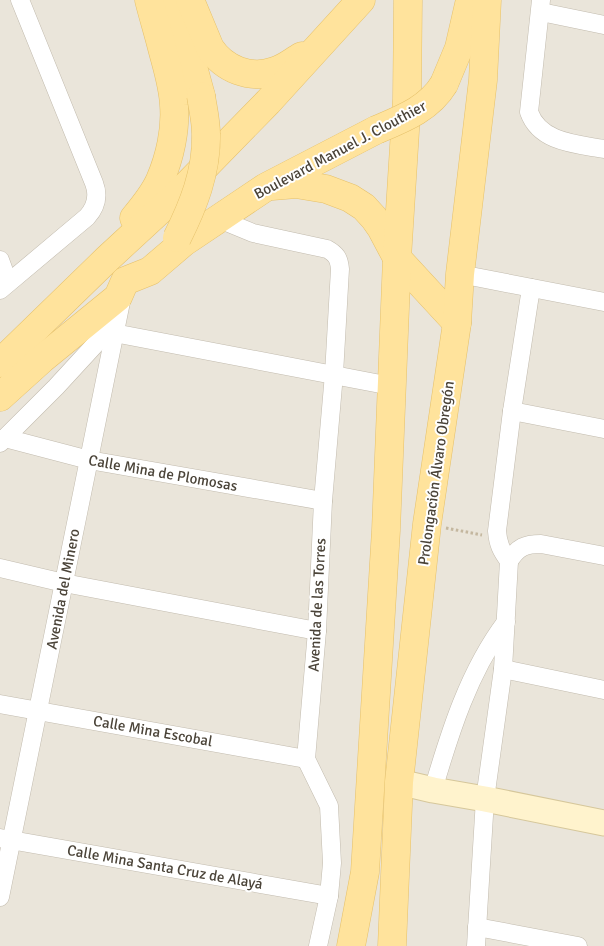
<svg xmlns="http://www.w3.org/2000/svg" width="604" height="946" font-family="Signika,sans-serif">
	<style>
		.residential { fill: #eae5da }
		.lines { fill: none; stroke-linecap: round; stroke-linejoin: round }
		.street-casing { stroke: #c2bbae; stroke-width: 19 }
		.secondary-casing { stroke: #d6c79b; stroke-width: 27 }
		.primary-casing { stroke: #e6c16a; stroke-width: 29 }
		.path { stroke: #c4b79f; stroke-width: 3; stroke-dasharray: 2.5 2.5; stroke-linecap: butt }
		.street { stroke: #fff; stroke-width: 18 }
		.secondary { stroke: #fff3cd; stroke-width: 25 }
		.primary { stroke: #ffe39c; stroke-width: 28 }
		.primary-bridge-casing { stroke: #e6c16a; stroke-width: 29; stroke-linecap: butt }
		.primary-bridge { stroke: #ffe39c; stroke-width: 28 }
		.labels { text-anchor: middle; stroke-width: 4; stroke-linejoin: round; paint-order: stroke }
		.street-label { font-size: 15px; fill: #4b4439; stroke: #fff }
	</style>
	<rect width="100%" height="100%" fill="#f6f3ec"/>
	<rect class="residential" x="0" y="0" width="604" height="946"/>
	<g class="lines">
		<g class="street-casing">
			<g id="street">
				<path d="M541 0 529 112C540 143 577 144 604 149"/>
				<polyline points="541,12 604,25"/>
				<path d="M219 219 253 233 327 249C336 254 339 258 340 269L334 374 323 501 317 631 306 759 329 806 332 863 329 896 318 946"/>
				<polyline points="0,260 8,282"/>
				<polyline points="460,274 604,302"/>
				<path d="M0 290 87 217C96 207 99 196 94 183L20 0"/>
				<polyline points="113,324 114,324 114,333 391,386"/>
				<polyline points="512,411 604,429"/>
				<polyline points="5,438 89,460 323,501"/>
				<polyline points="0,443 56,387 114,324"/>
				<path d="M509 561C518 547 525 544 541 544L604 556"/>
				<polyline points="0,568 64,583 317,631"/>
				<polyline points="503,669 604,690"/>
				<polyline points="0,704 306,759"/>
				<path d="M433 790C450 732 469 671 506 622"/>
				<polyline points="0,838 329,896"/>
				<polyline points="0,897 123,292"/>
				<polyline points="477,927 578,946"/>
				<path d="M476 946 485 799 503 669 509 561C501 550 498 544 497 531L512 411 531 288"/>
			</g>
		</g>
		<g class="secondary-casing">
			<polyline id="secondary" points="399,782 433,790 485,799 604,823"/>
		</g>
		<g class="primary-casing">
			<g id="primary">
				<polyline points="168,0 192,63 201,96"/>
				<path d="M190 0 210 48C224 69 250 80 275 71 285 68 293 61 302 56"/>
				<polyline points="444,84 459,48 470,0"/>
				<polyline points="272,186 296,184 326,189 350,198 364,207 374,218 381,228 397,258 457,323"/>
				<path d="M134 218C144 206 154 194 160 180 170 157 176 129 174 105 173 85 167 67 162 48 158 32 153 16 149 0"/>
				<polyline points="0,363 107,259 185,187 268,102 361,0"/>
				<polyline points="0,397 42,359 118,297 125,281 150,271 184,242 266,187 376,130"/>
				<polyline points="351,946 365,872 386,530 397,258 407,99 408,0"/>
				<polyline points="392,946 399,782 427,524 457,323 460,274 483,80 487,0"/>
			</g>
		</g>
		<polyline class="path" points="446,528 482,535"/>
		<use href="#street" class="street"/>
		<use href="#secondary" class="secondary"/>
		<use href="#primary" class="primary"/>
		<g class="primary-bridge-casing">
			<g id="primary-bridge">
				<path d="M376 130C402 119 429 109 444 84"/>
				<path d="M177 238C193 206 207 172 206 134 206 121 203 109 201 96"/>
			</g>
		</g>
		<use href="#primary-bridge" class="primary-bridge"/>
	</g>
	<g class="labels">
		<g class="street-label">
			<text transform="translate(340 150) rotate(-28)" y="5">Boulevard Manuel J. Clouthier</text>
			<text transform="translate(163 473) rotate(10)" y="5">Calle Mina de Plomosas</text>
			<text transform="translate(436 473) rotate(-82)" y="5">Prolongación Álvaro Obregón</text>
			<text transform="translate(63 589) rotate(-79)" y="5">Avenida del Minero</text>
			<text transform="translate(317 605) rotate(-87)" y="5">Avenida de las Torres</text>
			<text transform="translate(153 731) rotate(10)" y="5">Calle Mina Escobal</text>
			<text transform="translate(165 867) rotate(10)" y="5">Calle Mina Santa Cruz de Alayá</text>
		</g>
	</g>
</svg>
